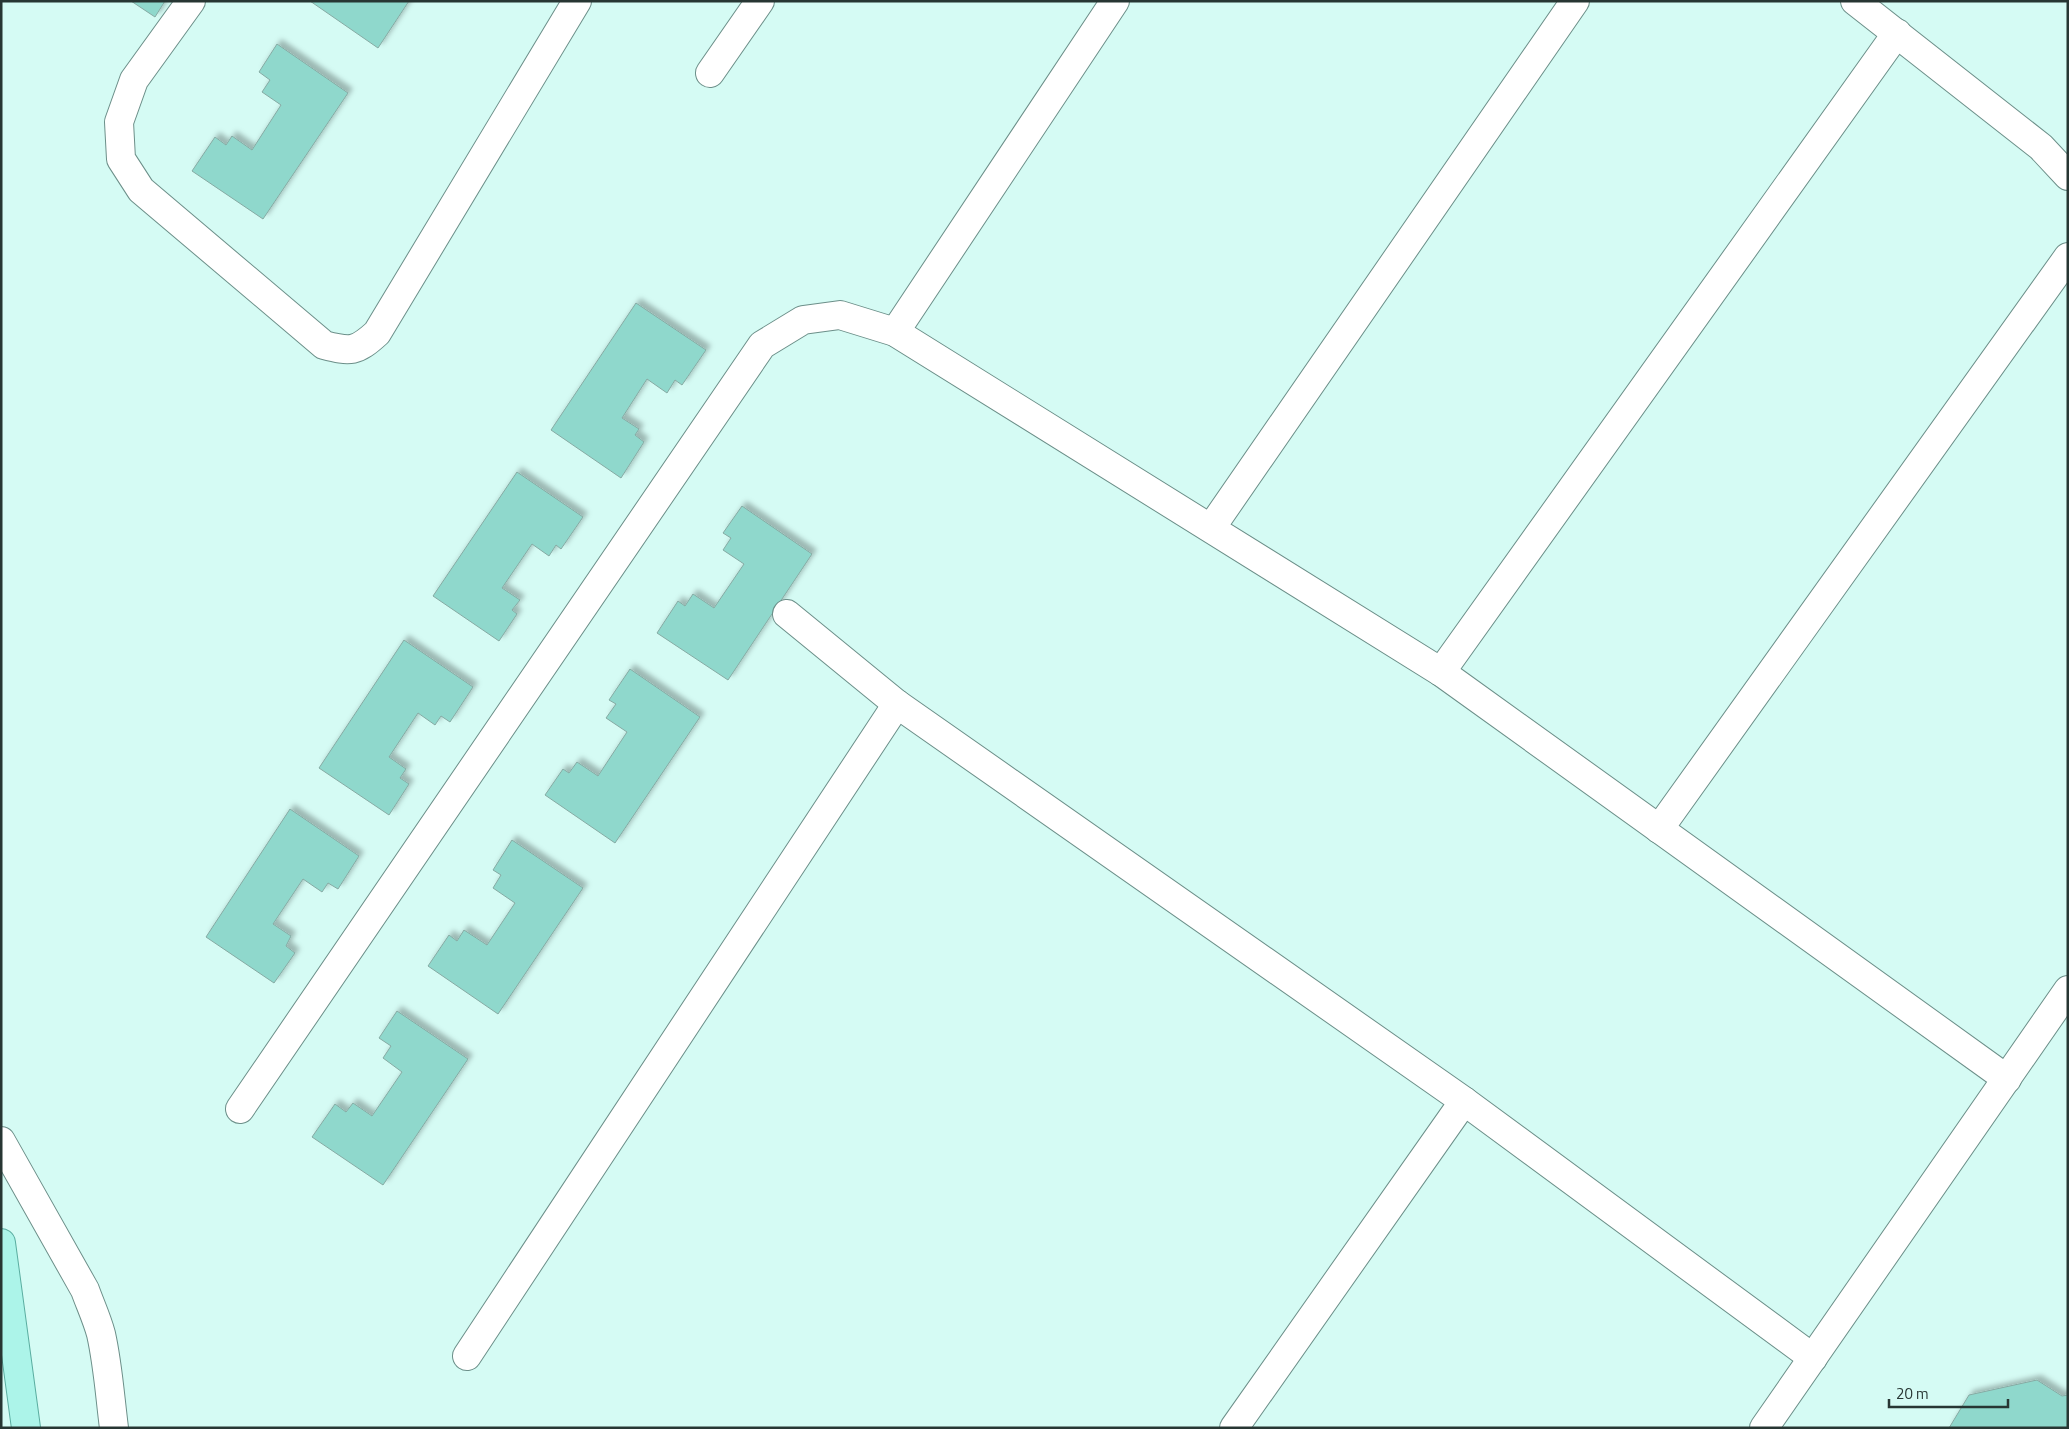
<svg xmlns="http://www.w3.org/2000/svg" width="2069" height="1429" font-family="'Titillium Web',sans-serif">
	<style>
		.building { fill: #8fd8cc; stroke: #86aaa3; filter: url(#shadow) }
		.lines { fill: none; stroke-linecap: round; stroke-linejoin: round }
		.street-casing { stroke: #6c8f89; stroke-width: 30 }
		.primary-casing { stroke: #5aada0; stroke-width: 30 }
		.street { stroke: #fff; stroke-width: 28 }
		.primary { stroke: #acf4e9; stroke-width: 28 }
	</style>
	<defs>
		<filter id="shadow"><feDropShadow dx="4.5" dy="-4.5" stdDeviation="2.5" flood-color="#0004"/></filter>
	</defs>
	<rect width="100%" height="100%" fill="#d5fbf4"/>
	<g class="building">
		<polygon points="131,1 165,1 155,17"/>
		<polygon points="310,1 409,1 378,48"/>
		<polygon points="277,44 348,93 263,219 192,171 215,137 226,145 232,136 252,150 281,105 262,92 270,80 259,72"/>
		<polygon points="636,303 706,350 682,385 675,380 667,393 647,379 622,418 639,429 635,435 644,442 621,478 551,430"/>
		<polygon points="517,472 583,517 561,549 556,545 549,556 532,544 502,588 520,600 512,610 517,614 499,641 433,596"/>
		<polygon points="742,506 812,554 728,680 657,633 678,601 685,606 693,594 714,608 744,564 723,550 731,538 723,533"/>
		<polygon points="404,640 473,687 450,722 441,716 435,725 418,713 389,757 406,769 400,778 409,784 389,815 319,768"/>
		<polygon points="630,669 700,717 615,843 545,795 563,769 569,773 577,762 598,776 627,732 606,718 616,704 609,700"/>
		<polygon points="290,809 359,856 338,889 328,883 322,892 303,879 273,924 291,936 286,946 295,953 274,983 206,937"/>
		<polygon points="512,840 583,888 498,1014 428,966 449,935 457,941 464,930 487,945 515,903 493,888 501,875 493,870"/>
		<polygon points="397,1011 468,1059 383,1185 312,1137 335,1104 346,1112 353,1103 372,1116 402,1072 383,1058 391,1046 379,1038"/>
		<polygon points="2037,1380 2062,1396 2068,1395 2068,1428 1949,1428 1969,1395"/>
	</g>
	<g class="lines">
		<g class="street-casing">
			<g id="street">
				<path d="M191 1 134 80 119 122 121 159 141 190 324 345C351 352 356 352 377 333L577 1"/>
				<polyline points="1855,1 2041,147 2068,176"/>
				<polyline points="710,73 760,1"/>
				<polyline points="895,332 1115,1"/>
				<polyline points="1211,528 1575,1"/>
				<polyline points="787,614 897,704 1464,1101 1813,1358"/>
				<polyline points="1441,672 1897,33"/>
				<polyline points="1659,829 2068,257"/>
				<polyline points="240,1109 762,345 803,320 840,315 895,332 1441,672 2007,1079"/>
				<path d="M1 1141 85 1290C90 1304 97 1319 101 1334 108 1365 110 1397 114 1428"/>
				<polyline points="467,1356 897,704"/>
				<polyline points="1234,1428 1464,1101"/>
				<polyline points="1764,1428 2068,990"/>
			</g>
		</g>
		<g class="primary-casing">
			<polyline id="primary" points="1,1243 26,1428"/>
		</g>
		<use href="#street" class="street"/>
		<use href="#primary" class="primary"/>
	</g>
	<rect width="2069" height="1429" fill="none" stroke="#273633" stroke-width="5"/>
	<path d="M1889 1399v8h119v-8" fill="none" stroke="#273633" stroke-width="2.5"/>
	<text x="1896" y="1399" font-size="15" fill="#273633" stroke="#d5fbf4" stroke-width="4" paint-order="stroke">20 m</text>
</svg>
